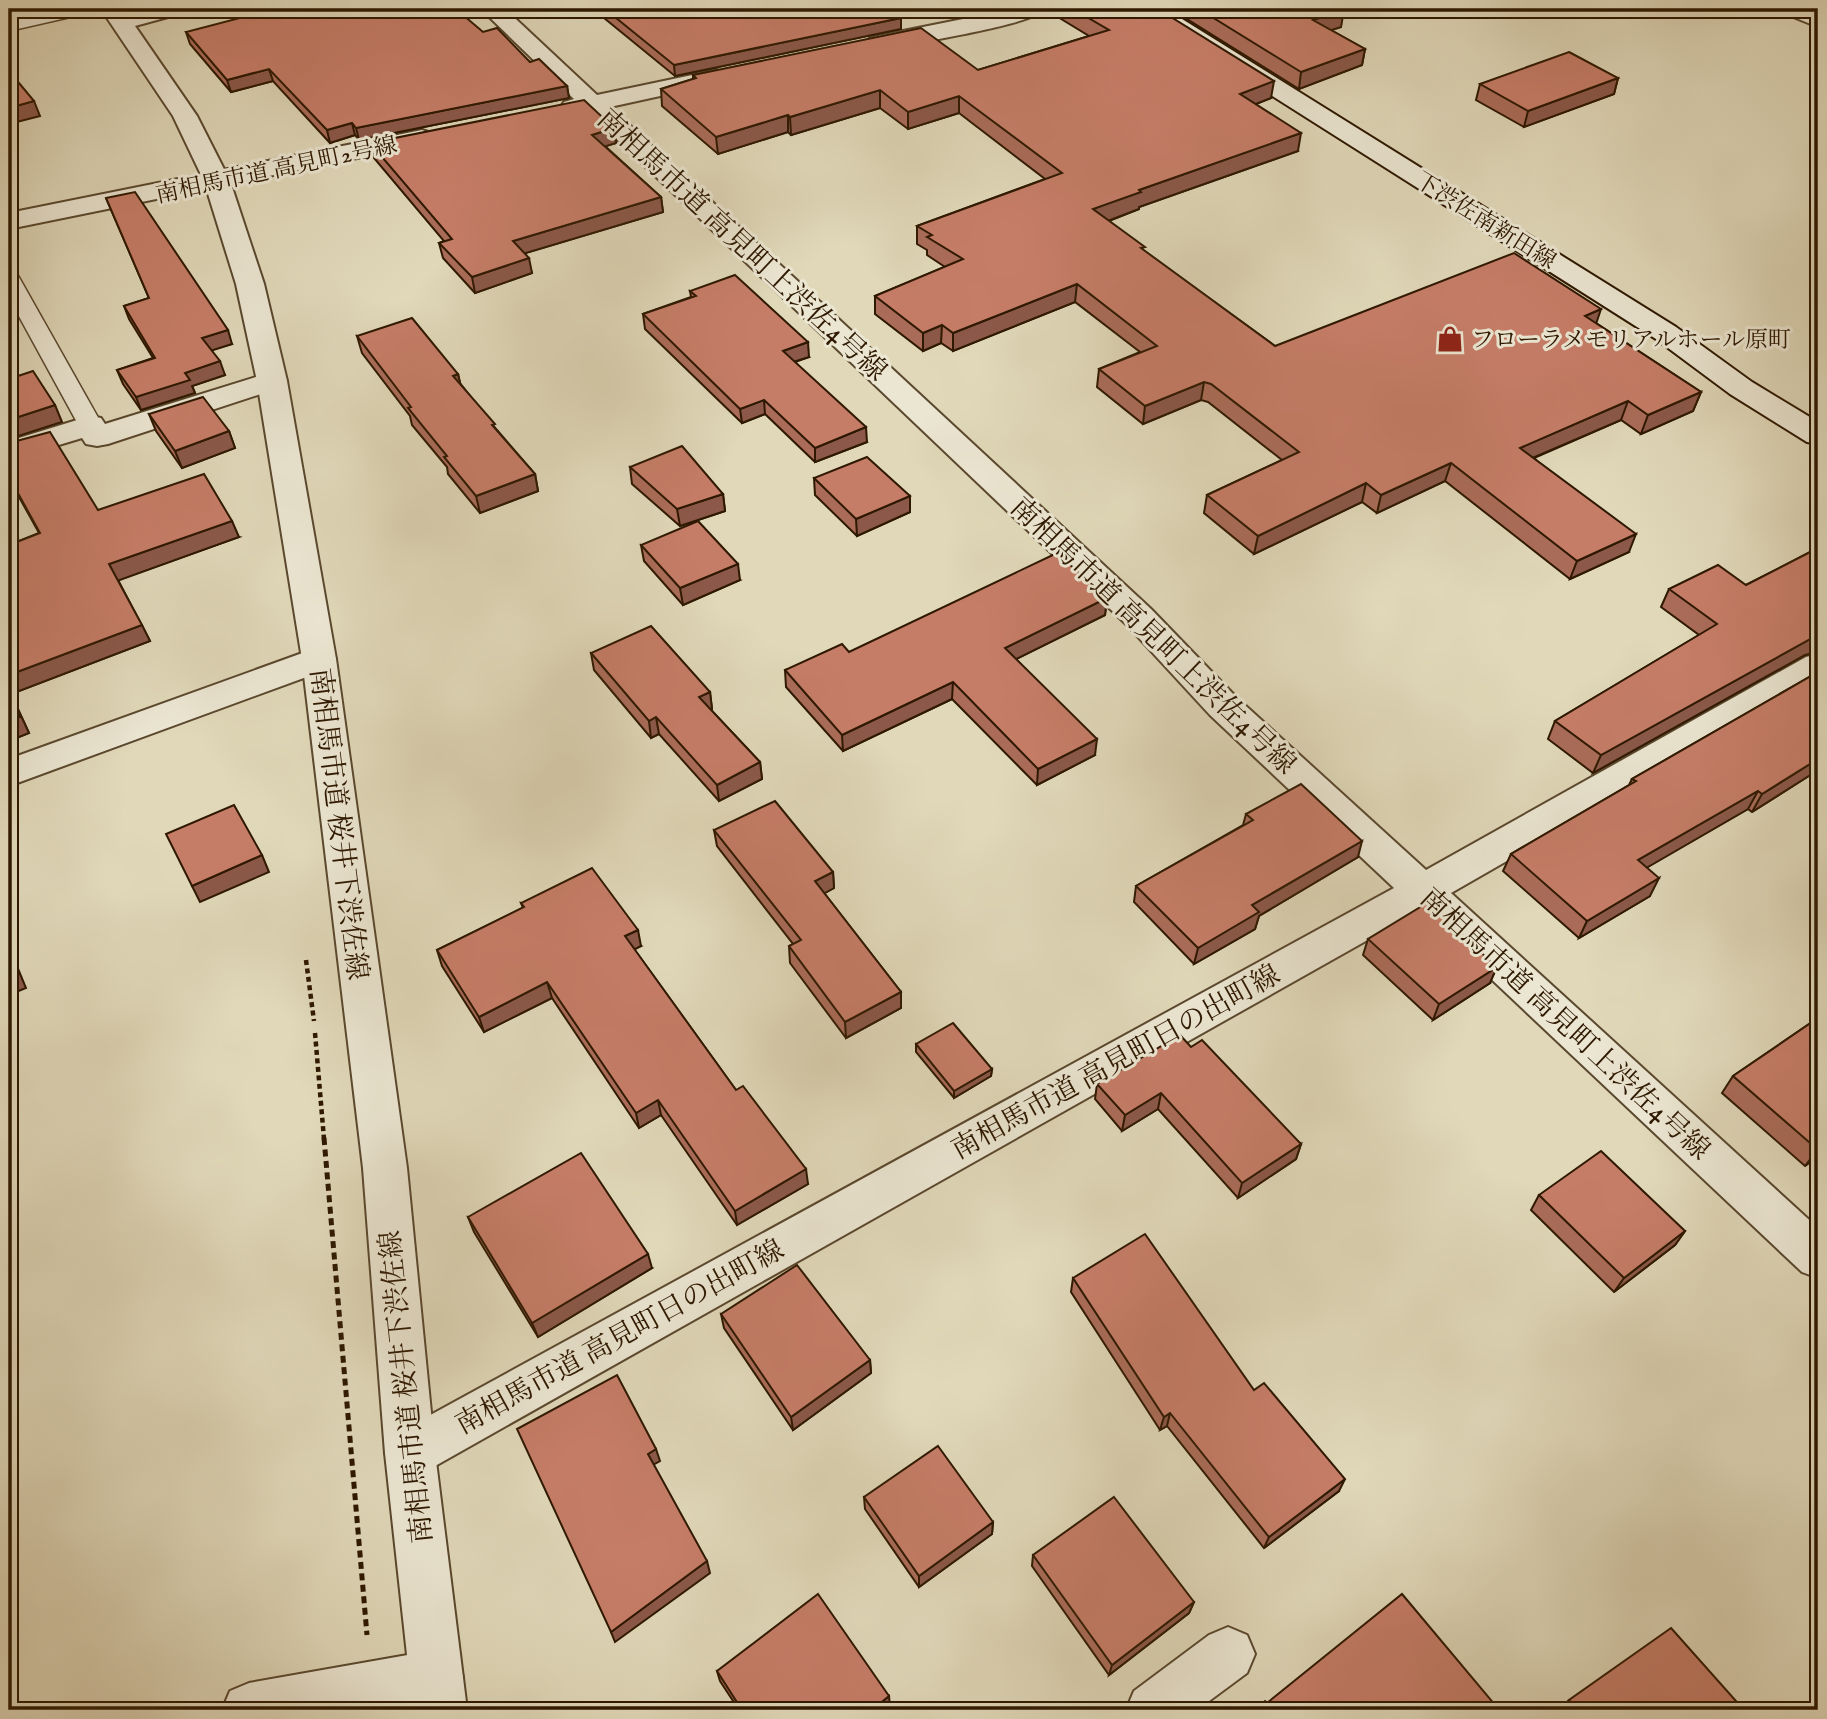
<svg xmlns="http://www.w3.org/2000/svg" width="1827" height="1719" font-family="'IM FELL English','Noto Serif JP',serif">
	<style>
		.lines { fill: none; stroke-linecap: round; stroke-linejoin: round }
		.service-casing { stroke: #5a482e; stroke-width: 3 }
		.minor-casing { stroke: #5a482e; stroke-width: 4 }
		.tertiary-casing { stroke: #5a482e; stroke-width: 4 }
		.secondary-casing { stroke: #2e1800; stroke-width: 4 }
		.path-far1 { stroke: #2e1800; stroke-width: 4.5; stroke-dasharray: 5 3.5; stroke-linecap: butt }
		.path { stroke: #2e1800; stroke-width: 5; stroke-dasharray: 7 4.5; stroke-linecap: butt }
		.service { fill: #ebe6d2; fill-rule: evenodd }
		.minor { fill: #ebe6d2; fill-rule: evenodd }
		.tertiary { fill: #ebe6d2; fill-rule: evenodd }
		.secondary { fill: #ebe6d2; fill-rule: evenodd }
		.wall { fill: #aa6c59; stroke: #2e1800; stroke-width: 2 }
		.shaded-wall { fill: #8b5849; stroke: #2e1800; stroke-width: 2 }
		.building { fill: #c67d68; stroke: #2e1800; stroke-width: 2 }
		.labels { text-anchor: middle; stroke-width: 6; stroke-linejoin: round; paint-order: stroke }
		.far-street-label { font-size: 23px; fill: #2e1800; stroke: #ebe6d2 }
		.far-poi-label { font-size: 23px; fill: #2e1800; stroke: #ebe6d2; text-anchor: start }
		.street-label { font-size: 28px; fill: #2e1800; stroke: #ebe6d2 }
	</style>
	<rect width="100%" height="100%" fill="#e0d8b9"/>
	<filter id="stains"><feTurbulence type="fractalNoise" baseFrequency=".00286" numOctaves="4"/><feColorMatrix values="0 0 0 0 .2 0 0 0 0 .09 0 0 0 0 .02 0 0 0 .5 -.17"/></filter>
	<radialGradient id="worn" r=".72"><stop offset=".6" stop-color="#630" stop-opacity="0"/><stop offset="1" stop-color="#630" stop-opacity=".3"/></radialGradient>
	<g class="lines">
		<g class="service-casing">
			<g id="service">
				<polygon points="60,9 91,9 88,13 9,31 9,21"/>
				<polygon points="9,273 17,274 20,279 109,437 105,442 97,444 89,442 85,437 9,298"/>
			</g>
		</g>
		<g class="minor-casing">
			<g id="minor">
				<polygon points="481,9 505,9 597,95 716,70 724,72 728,77 724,82 610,107 1151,609 1236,697 1426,870 1806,657 1818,654 1818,682 1451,893 1818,1228 1818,1278 1802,1272 1419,911 428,1470 410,1477 392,1470 385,1453 392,1436 1394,888 1210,715 1127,625 587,111 573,114 564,112 561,107 564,102 574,99"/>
				<path d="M1013 9H1046C1036 24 904 45 878 50L870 48 866 43 870 38 878 36Z"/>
				<polygon points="1783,9 1812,9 1818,12 1818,27 1786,14"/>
				<polygon points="422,130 431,133 435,138 431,143 9,229 9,213"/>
				<polygon points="272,372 282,375 287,381 282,387 108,444 97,446 86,444 82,438 9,460 9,441 90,416 101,418 105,424"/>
				<polygon points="319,647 331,650 336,659 331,668 9,786 9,759"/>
				<polygon points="1228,1627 1247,1635 1255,1654 1247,1673 1197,1710 1126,1710 1134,1691 1209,1635"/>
				<polygon points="436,1650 455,1658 463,1677 455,1696 436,1704 400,1710 222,1710 230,1691 249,1683"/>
			</g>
		</g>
		<g class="tertiary-casing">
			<polygon id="tertiary" points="101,9 123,9 127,14 146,9 182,9 179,14 135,26 197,116 230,181 264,284 287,381 336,659 407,1168 435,1453 467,1710 413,1710 385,1453 363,1168 302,659 257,381 236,284 204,181 173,116"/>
		</g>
		<g class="secondary-casing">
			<polygon id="secondary" points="1140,9 1166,9 1676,327 1752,382 1818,422 1818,444 1807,442 1730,394 1656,339 1143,14"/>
		</g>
		<g class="path-far1">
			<polyline points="306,960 314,1021"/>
			<polyline points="315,1033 324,1139"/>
		</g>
		<polyline class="path" points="324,1138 367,1635"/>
		<use href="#service" class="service"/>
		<use href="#minor" class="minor"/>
		<use href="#tertiary" class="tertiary"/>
		<use href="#secondary" class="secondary"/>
	</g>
	<g class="wall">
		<polygon points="593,9 888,9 901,18 901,29 675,76"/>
		<polygon points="1048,9 1158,9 1271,98 1256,104 1298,151 1139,207 1139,209 1109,221 1144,251 1275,346 1596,323 1701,392 1693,411 1641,434 1621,420 1534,458 1629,552 1570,579 1445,481 1377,513 1362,502 1254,554 1204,513 1207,495 1282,460 1208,402 1201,400 1143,424 1097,387 1099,369 1140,352 1075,302 953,351 941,343 923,351 875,314 875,296 945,267 927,255 927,250 917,244 917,226 1045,179 959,113 908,129 880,108 791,135 788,132 718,154 662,106 661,89 693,79 693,75 978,70 1089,36 1048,11"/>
		<polygon points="1171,9 1342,9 1341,27 1331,30 1365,49 1362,65 1299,89"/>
		<polygon points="186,32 483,32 567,86 569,98 359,140 355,135 330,143 273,81 231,92 190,44"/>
		<polygon points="1618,78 1614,94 1524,127 1476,100 1480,84"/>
		<polygon points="614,128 616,143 605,146 661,197 663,212 525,253 532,273 475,293 443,258 439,243 444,241 374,158 370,143"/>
		<polygon points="106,198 232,344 211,350 225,375 192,386 195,393 141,410 123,384 117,370 153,358 129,319 124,306 149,298"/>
		<polygon points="690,291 809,357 795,362 867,442 815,462 765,414 742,423 645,329 643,314 691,297"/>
		<polygon points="357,336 458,374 460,383 497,430 535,474 538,491 480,513 448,474 447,467 412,425 410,416 362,353"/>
		<polygon points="149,414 229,431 235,448 182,468 156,431"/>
		<polygon points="9,443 98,510 239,537 118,580 150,641 11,694 29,733 9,741 9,545 39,533 9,479"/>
		<polygon points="630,467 723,494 725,511 680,526 632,484"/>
		<polygon points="814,478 910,496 910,512 857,536 815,495"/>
		<polygon points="641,545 740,580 683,605 644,561"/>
		<polygon points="1818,548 1818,652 1805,655 1593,773 1548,739 1555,721 1699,635 1661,607 1669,589 1746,585"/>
		<polygon points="1107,598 1105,615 1016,659 1095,755 1037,785 952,699 843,751 786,687 785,670 849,652"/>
		<polygon points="591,653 710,692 712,709 711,710 760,762 762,779 719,801 659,734 651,738 594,670"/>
		<polygon points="1818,672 1818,774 1815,772 1752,812 1748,809 1647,867 1650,896 1579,938 1503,871 1511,854 1629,785 1632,779"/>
		<polygon points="1246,814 1358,857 1259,916 1255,929 1194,964 1134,902 1136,886 1243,825"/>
		<polygon points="714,830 833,872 834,888 824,893 901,992 901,1008 846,1038 790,963 789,946 793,944 717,846"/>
		<polygon points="521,903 641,946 634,949 736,1090 808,1184 737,1225 661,1115 639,1128 552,998 484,1032 442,966 437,950 523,908"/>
		<polygon points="1368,939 1490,983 1433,1020 1363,955"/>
		<polygon points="1818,1018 1818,1156 1805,1166 1722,1093 1733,1076"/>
		<polygon points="916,1044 992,1069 991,1076 954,1098 916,1052"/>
		<polygon points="1191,1047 1301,1144 1296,1159 1238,1198 1158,1109 1122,1131 1095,1099 1097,1084"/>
		<polygon points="1539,1195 1685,1231 1675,1245 1614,1292 1531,1210"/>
		<polygon points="468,1217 652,1268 538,1337 474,1232"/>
		<polygon points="1073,1278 1254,1390 1339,1491 1264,1548 1167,1426 1160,1430 1071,1292"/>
		<polygon points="721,1314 870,1360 871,1373 793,1430 724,1328"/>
		<polygon points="864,1497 993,1522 992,1534 919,1587 865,1509"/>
		<polygon points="1033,1555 1194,1602 1189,1613 1109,1675 1032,1566"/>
		<polygon points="717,1671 890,1706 884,1710 739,1710 720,1681"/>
		<polygon points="1569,1700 1744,1710 1559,1710"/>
	</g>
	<g class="shaded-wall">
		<polygon points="1344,10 1341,27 1310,37 1313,20"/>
		<polygon points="901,18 901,29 675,76 674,65"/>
		<polygon points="1365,49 1362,65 1299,89 1301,72"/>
		<polygon points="269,69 273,81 231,92 227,80"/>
		<polygon points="1618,78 1614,94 1524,127 1528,111"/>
		<polygon points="1274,81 1271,98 1238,111 1240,94"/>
		<polygon points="567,86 569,98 359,140 356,128"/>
		<polygon points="880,90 880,108 791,135 790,117"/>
		<polygon points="959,96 959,113 908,129 908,112"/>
		<polygon points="34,101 40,116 9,124 9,108"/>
		<polygon points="788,115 788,132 718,154 716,137"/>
		<polygon points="352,123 355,135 330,143 327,130"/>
		<polygon points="614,128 616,143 594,150 592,135"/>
		<polygon points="1301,133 1298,151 1139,207 1139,209 1092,227 1093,209 1139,190"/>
		<polygon points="661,197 663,212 516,256 513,241"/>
		<polygon points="529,258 532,273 475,293 472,277"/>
		<polygon points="1077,284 1075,302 953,351 953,333"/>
		<polygon points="1601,309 1595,327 1585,316"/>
		<polygon points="942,325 941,343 923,351 923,333"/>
		<polygon points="228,330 232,344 207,352 202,338"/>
		<polygon points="808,342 809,357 784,365 783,351"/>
		<polygon points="220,361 225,375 192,386 195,393 141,410 136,397 185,373"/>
		<polygon points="458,374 462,391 453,376"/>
		<polygon points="1204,382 1201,400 1143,424 1145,406"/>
		<polygon points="1701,392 1693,411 1641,434 1648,415"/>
		<polygon points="764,400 765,414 742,423 740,409"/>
		<polygon points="1628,401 1621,420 1514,466 1520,448"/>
		<polygon points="55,405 62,422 9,439 9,420"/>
		<polygon points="866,427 867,442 815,462 815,448"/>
		<polygon points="229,431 235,448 182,468 175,451"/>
		<polygon points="1451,463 1445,481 1377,513 1381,495"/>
		<polygon points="535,474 538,491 480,513 476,496"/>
		<polygon points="1366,483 1362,502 1254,554 1258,536"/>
		<polygon points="723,494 725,511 680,526 677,509"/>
		<polygon points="910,496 910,512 857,536 856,519"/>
		<polygon points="232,521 239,537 117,581 109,564"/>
		<polygon points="1636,534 1629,552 1570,579 1577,561"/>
		<polygon points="738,564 740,580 683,605 680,588"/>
		<polygon points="1107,598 1105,615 1004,665 1005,648"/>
		<polygon points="142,625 150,641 11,694 29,733 9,741 9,675"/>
		<polygon points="1818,636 1818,652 1805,655 1593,773 1601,755 1814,637"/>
		<polygon points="953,682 952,699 843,751 842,735"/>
		<polygon points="710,692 712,709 702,714 699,697"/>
		<polygon points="656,717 659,734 651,738 649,721"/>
		<polygon points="1097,739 1095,755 1037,785 1038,769"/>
		<polygon points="1818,759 1818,767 1815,772 1752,812 1762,794"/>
		<polygon points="760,762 762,779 719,801 717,785"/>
		<polygon points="1758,791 1748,809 1629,878 1638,860"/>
		<polygon points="1362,841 1358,857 1259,916 1255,929 1194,964 1198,948 1252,905"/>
		<polygon points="262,855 269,872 200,902 192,886"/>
		<polygon points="833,872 834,888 816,898 815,881"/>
		<polygon points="1659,878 1650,896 1579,938 1587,921"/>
		<polygon points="638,930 641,946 628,953 625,936"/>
		<polygon points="9,947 26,988 9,995"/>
		<polygon points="1497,967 1490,983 1433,1020 1439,1004"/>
		<polygon points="547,982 552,998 484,1032 479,1017"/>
		<polygon points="901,992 901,1008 846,1038 845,1022"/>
		<polygon points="992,1069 991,1076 954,1098 954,1091"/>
		<polygon points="1161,1093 1158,1109 1122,1131 1125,1115"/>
		<polygon points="658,1100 661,1115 639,1128 636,1113"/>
		<polygon points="1301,1144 1296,1159 1238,1198 1242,1183"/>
		<polygon points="1818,1149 1818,1156 1805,1166"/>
		<polygon points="806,1169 808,1184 737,1225 735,1211"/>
		<polygon points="1685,1231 1675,1245 1614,1292 1624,1278"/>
		<polygon points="648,1254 652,1268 538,1337 532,1323"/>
		<polygon points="870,1360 871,1373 793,1430 791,1417"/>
		<polygon points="1170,1413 1167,1426 1160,1430 1164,1417"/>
		<polygon points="656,1449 660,1461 651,1466 648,1454"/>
		<polygon points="1345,1479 1339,1491 1264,1548 1269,1537"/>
		<polygon points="993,1522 992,1534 919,1587 919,1576"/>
		<polygon points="707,1561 710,1573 615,1642 611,1632"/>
		<polygon points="1194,1602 1189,1613 1109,1675 1112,1665"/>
		<polygon points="889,1696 890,1706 884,1710 872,1710"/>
	</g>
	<g class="building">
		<polygon points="274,9 456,9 483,32 497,28 530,62 539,59 567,86 356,128 352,123 327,130 269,69 227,80 186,32"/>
		<polygon points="605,9 888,9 901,18 674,65"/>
		<polygon points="1073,9 1158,9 1274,81 1240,94 1301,133 1139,190 1141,192 1093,209 1145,247 1141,248 1275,346 1514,253 1601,309 1585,316 1701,392 1648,415 1628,401 1520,448 1636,534 1577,561 1451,463 1381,495 1366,483 1258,536 1207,495 1299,452 1211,384 1204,382 1145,406 1099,369 1157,346 1077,284 953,333 942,325 923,333 875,296 963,259 927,237 932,235 917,226 1062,173 959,96 908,112 880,90 790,117 788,115 716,137 661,89 696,78 693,75 921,28 978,70 1109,30"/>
		<polygon points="1199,9 1342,9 1344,10 1313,20 1365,49 1301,72"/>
		<polygon points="1569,52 1618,78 1528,111 1480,84"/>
		<polygon points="9,71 34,101 9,108"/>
		<polygon points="584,100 614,128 592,135 661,197 513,241 529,258 472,277 439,243 452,239 370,143"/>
		<polygon points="135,192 228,330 202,338 220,361 185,373 190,380 136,397 117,370 155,358 124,306 149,298 106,198"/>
		<polygon points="735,275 808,342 783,351 866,427 815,448 764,400 740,409 643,314 696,296 690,291"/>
		<polygon points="412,318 458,374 453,376 495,424 492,425 535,474 476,496 444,457 447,456 408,408 411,407 357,336"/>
		<polygon points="33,371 55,405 9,420 9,379"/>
		<polygon points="203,397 229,431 175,451 149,414"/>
		<polygon points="50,432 98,510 204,474 232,521 109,564 142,625 9,675 9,545 40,533 9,477 9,443"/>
		<polygon points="682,446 723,494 677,509 630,467"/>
		<polygon points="867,457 910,496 856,519 814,478"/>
		<polygon points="698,521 738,564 680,588 641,545"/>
		<polygon points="1818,548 1818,636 1814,637 1601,755 1555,721 1717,624 1669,589 1718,565 1746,585"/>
		<polygon points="1057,553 1107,598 1005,648 1097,739 1038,769 953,682 842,735 785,670 842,644 849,652"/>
		<polygon points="651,626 710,692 699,697 760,762 717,785 656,717 649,721 591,653"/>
		<polygon points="1818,672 1818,759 1762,794 1758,791 1638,860 1659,878 1587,921 1511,854 1636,781 1632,779"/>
		<polygon points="9,692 20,717 9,721"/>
		<polygon points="1301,784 1362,841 1252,905 1259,912 1198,948 1136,886 1253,820 1246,814"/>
		<polygon points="775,801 833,872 815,881 901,992 845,1022 789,946 801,940 714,830"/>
		<polygon points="234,805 262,855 192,886 166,834"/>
		<polygon points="592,868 638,930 625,936 736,1090 743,1086 806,1169 735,1211 658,1100 636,1113 547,982 479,1017 437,950 524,907 521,903"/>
		<polygon points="1427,903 1497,967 1439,1004 1368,939"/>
		<polygon points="9,956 16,972 9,975"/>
		<polygon points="1818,1018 1818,1149 1817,1149 1733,1076"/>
		<polygon points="953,1023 992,1069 954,1091 916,1044"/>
		<polygon points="1180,1035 1191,1047 1202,1040 1301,1144 1242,1183 1161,1093 1125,1115 1097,1084"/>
		<polygon points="1601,1151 1685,1231 1624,1278 1539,1195"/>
		<polygon points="581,1153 648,1254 532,1323 468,1217"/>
		<polygon points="1145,1234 1254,1390 1264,1383 1345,1479 1269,1537 1170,1413 1164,1417 1073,1278"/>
		<polygon points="797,1265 870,1360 791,1417 721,1314"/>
		<polygon points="617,1375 656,1449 648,1454 707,1561 611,1632 517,1429"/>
		<polygon points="938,1446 993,1522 919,1576 864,1497"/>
		<polygon points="1114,1497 1194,1602 1112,1665 1033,1555"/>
		<polygon points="818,1594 889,1696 872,1710 742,1710 717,1671"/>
		<polygon points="1402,1594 1496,1706 1491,1710 1254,1710 1265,1701 1267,1703"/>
		<polygon points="1671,1628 1744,1710 1577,1710 1569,1700"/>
	</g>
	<defs>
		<g id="shop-bare" transform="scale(2.1)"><path d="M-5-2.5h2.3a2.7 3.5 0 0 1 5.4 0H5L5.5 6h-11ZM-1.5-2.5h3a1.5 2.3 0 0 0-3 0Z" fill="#8f2418" stroke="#ebe6d2" stroke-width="2.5" paint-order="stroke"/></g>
	</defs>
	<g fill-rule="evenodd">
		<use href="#shop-bare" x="1450" y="339"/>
	</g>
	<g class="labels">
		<g class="far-street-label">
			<text transform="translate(276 169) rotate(-12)" y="8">南相馬市道 高見町2号線</text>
			<text transform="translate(1486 220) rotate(32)" y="8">下渋佐南新田線</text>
		</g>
		<g class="far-poi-label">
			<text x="1471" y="347">フローラメモリアルホール原町</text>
		</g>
		<g class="street-label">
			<text transform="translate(743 244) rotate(43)" y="10">南相馬市道 高見町上渋佐4号線</text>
			<text transform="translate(1154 635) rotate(44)" y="10">南相馬市道 高見町上渋佐4号線</text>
			<text transform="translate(340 824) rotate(83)" y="10">南相馬市道 桜井下渋佐線</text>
			<text transform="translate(1566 1023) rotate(43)" y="10">南相馬市道 高見町上渋佐4号線</text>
			<text transform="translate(1115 1061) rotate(-29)" y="10">南相馬市道 高見町日の出町線</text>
			<text transform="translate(619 1336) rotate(-29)" y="10">南相馬市道 高見町日の出町線</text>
			<text transform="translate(405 1387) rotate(-96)" y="10">南相馬市道 桜井下渋佐線</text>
		</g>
	</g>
	<rect width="1827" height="1719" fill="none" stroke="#e0d8b9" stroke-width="35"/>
	<rect x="10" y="10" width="1806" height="1698" fill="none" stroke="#2e1800" stroke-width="3.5"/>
	<rect x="18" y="18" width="1792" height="1684" fill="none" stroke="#2e1800" stroke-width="2"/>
	<rect width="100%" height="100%" filter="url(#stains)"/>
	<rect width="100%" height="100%" fill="url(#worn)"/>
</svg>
